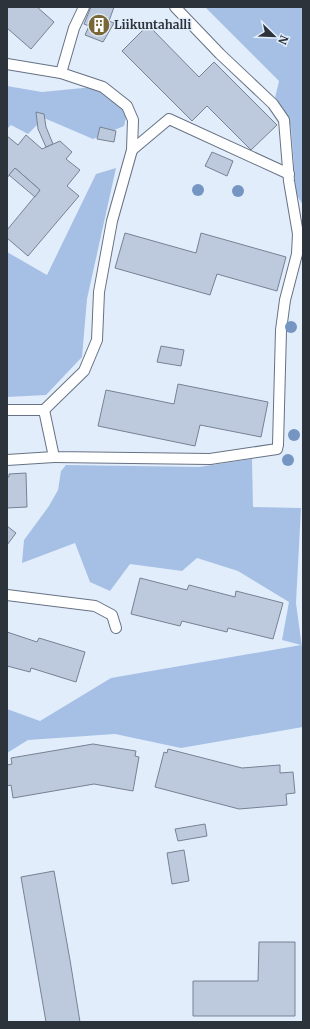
<svg xmlns="http://www.w3.org/2000/svg" width="310" height="1029" font-family="Merriweather,serif">
	<style>
		.green { fill: #a6c0e5 }
		.building { fill: #bdcadd; stroke: #768294 }
		.lines { fill: none; stroke-linecap: round; stroke-linejoin: round }
		.lane-casing { stroke: #667283; stroke-width: 12 }
		.lane { stroke: #fff; stroke-width: 10 }
		.tree { fill: #7596c3 }
		.labels { text-anchor: middle; stroke-width: 3; stroke-linejoin: round; paint-order: stroke }
		.poi-label { font-size: 12px; font-weight: bold; fill: #2d333a; stroke: #e2edfc; text-anchor: start }
	</style>
	<rect width="100%" height="100%" fill="#e2edfc"/>
	<g class="green">
		<polygon points="205,7 303,7 303,205 296,194 291,127 283,108 275,98 279,81"/>
		<polygon points="7,86 42,92 93,87 128,110 124,126 93,139 44,118 28,134 11,125 7,129"/>
		<polygon points="116,168 87,299 82,357 46,395 7,397 7,252 47,275 96,174"/>
		<polygon points="252,459 253,507 301,508 296,603 303,655 303,727 181,748 115,734 28,740 7,753 7,709 40,721 111,678 301,645 282,640 289,602 238,571 197,558 182,571 130,564 110,591 90,582 75,543 22,563 24,540 49,506 58,490 61,471 66,465 199,467"/>
	</g>
	<g class="building">
		<polygon points="7,7 37,7 54,22 31,49 7,28"/>
		<polygon points="91,7 114,7 109,21 114,23 103,42 85,35 89,26 84,24"/>
		<polygon points="148,25 199,77 214,62 277,125 251,150 207,106 192,121 122,51"/>
		<polygon points="36,112 44,114 46,127 53,144 46,147 38,129"/>
		<polygon points="100,127 116,131 114,142 97,139"/>
		<polygon points="26,135 42,149 60,141 72,152 66,159 80,170 67,186 79,196 28,256 7,238 7,230 40,190 15,168 7,178 7,136 18,145"/>
		<polygon points="212,152 233,161 227,176 205,166"/>
		<polygon points="15,168 40,190 35,197 9,175"/>
		<polygon points="125,233 196,253 201,233 286,257 277,291 217,274 210,295 115,268"/>
		<polygon points="161,346 184,350 181,366 157,362"/>
		<polygon points="178,384 268,402 261,437 200,425 195,446 98,426 106,390 174,404"/>
		<polygon points="26,473 27,507 7,508 7,477 9,477 9,474"/>
		<polygon points="7,526 16,533 7,545"/>
		<polygon points="140,578 187,590 189,585 235,597 236,591 283,603 273,639 228,628 227,632 182,621 180,626 131,614"/>
		<polygon points="7,632 37,642 39,638 85,652 76,682 31,668 30,672 7,666"/>
		<polygon points="93,744 136,751 135,756 139,757 133,791 94,784 13,798 11,785 7,786 7,765 12,764 11,758"/>
		<polygon points="168,749 242,768 280,765 280,773 293,772 295,793 286,794 287,805 239,809 155,787 164,752 167,753"/>
		<polygon points="205,824 207,836 178,841 175,829"/>
		<polygon points="184,850 189,881 172,884 167,853"/>
		<polygon points="54,871 70,960 80,1022 46,1022 21,877"/>
		<polygon points="259,942 295,942 295,1016 193,1016 193,981 258,981"/>
	</g>
	<g class="lines">
		<g class="lane-casing">
			<g id="lane">
				<polyline points="7,64 61,73 103,87 127,106 133,120 132,150 112,221 99,292 97,340 84,371 44,410"/>
				<polyline points="61,73 74,28 84,7"/>
				<polyline points="132,150 169,119 289,174"/>
				<polyline points="7,410 44,410 54,457 210,459 277,449 278,445 281,330 285,300 297,254 298,234 289,181 284,120 273,104 220,54 175,7"/>
				<polyline points="7,460 54,457"/>
				<polyline points="7,595 95,606 112,615 116,628"/>
			</g>
		</g>
		<use href="#lane" class="lane"/>
	</g>
	<g class="tree">
		<circle cx="198" cy="190" r="6"/>
		<circle cx="238" cy="191" r="6"/>
		<circle cx="291" cy="327" r="6"/>
		<circle cx="294" cy="435" r="6"/>
		<circle cx="288" cy="460" r="6"/>
	</g>
	<defs>
		<g id="building-disc" transform="scale(1.15)"><circle r="9.5" fill="#796735" stroke="#e2edfc"/><path d="M-4-6H4V6H1V3H-1V6H-4ZM-2.5-4.3h1.7v1.8h-1.7ZM.8-4.3h1.7v1.8H.8ZM-2.5-1h1.7V.8h-1.7ZM.8-1h1.7V.8H.8Z" fill="#fff"/></g>
	</defs>
	<g fill-rule="evenodd">
		<use href="#building-disc" x="99" y="25"/>
	</g>
	<g class="labels">
		<g class="poi-label">
			<text x="114" y="29">Liikuntahalli</text>
		</g>
	</g>
	<rect width="310" height="1029" fill="none" stroke="#2d333a" stroke-width="16"/>
	<g transform="translate(274 36) rotate(113)" stroke="#e2edfc" stroke-width="3" paint-order="stroke">
	<path d="M0-3L7 15L0 10L-7 15Z" fill="#2d333a"/>
	<text y="-6" font-size="11" font-weight="bold" text-anchor="middle" fill="#2d333a">N</text>
	</g>
</svg>
